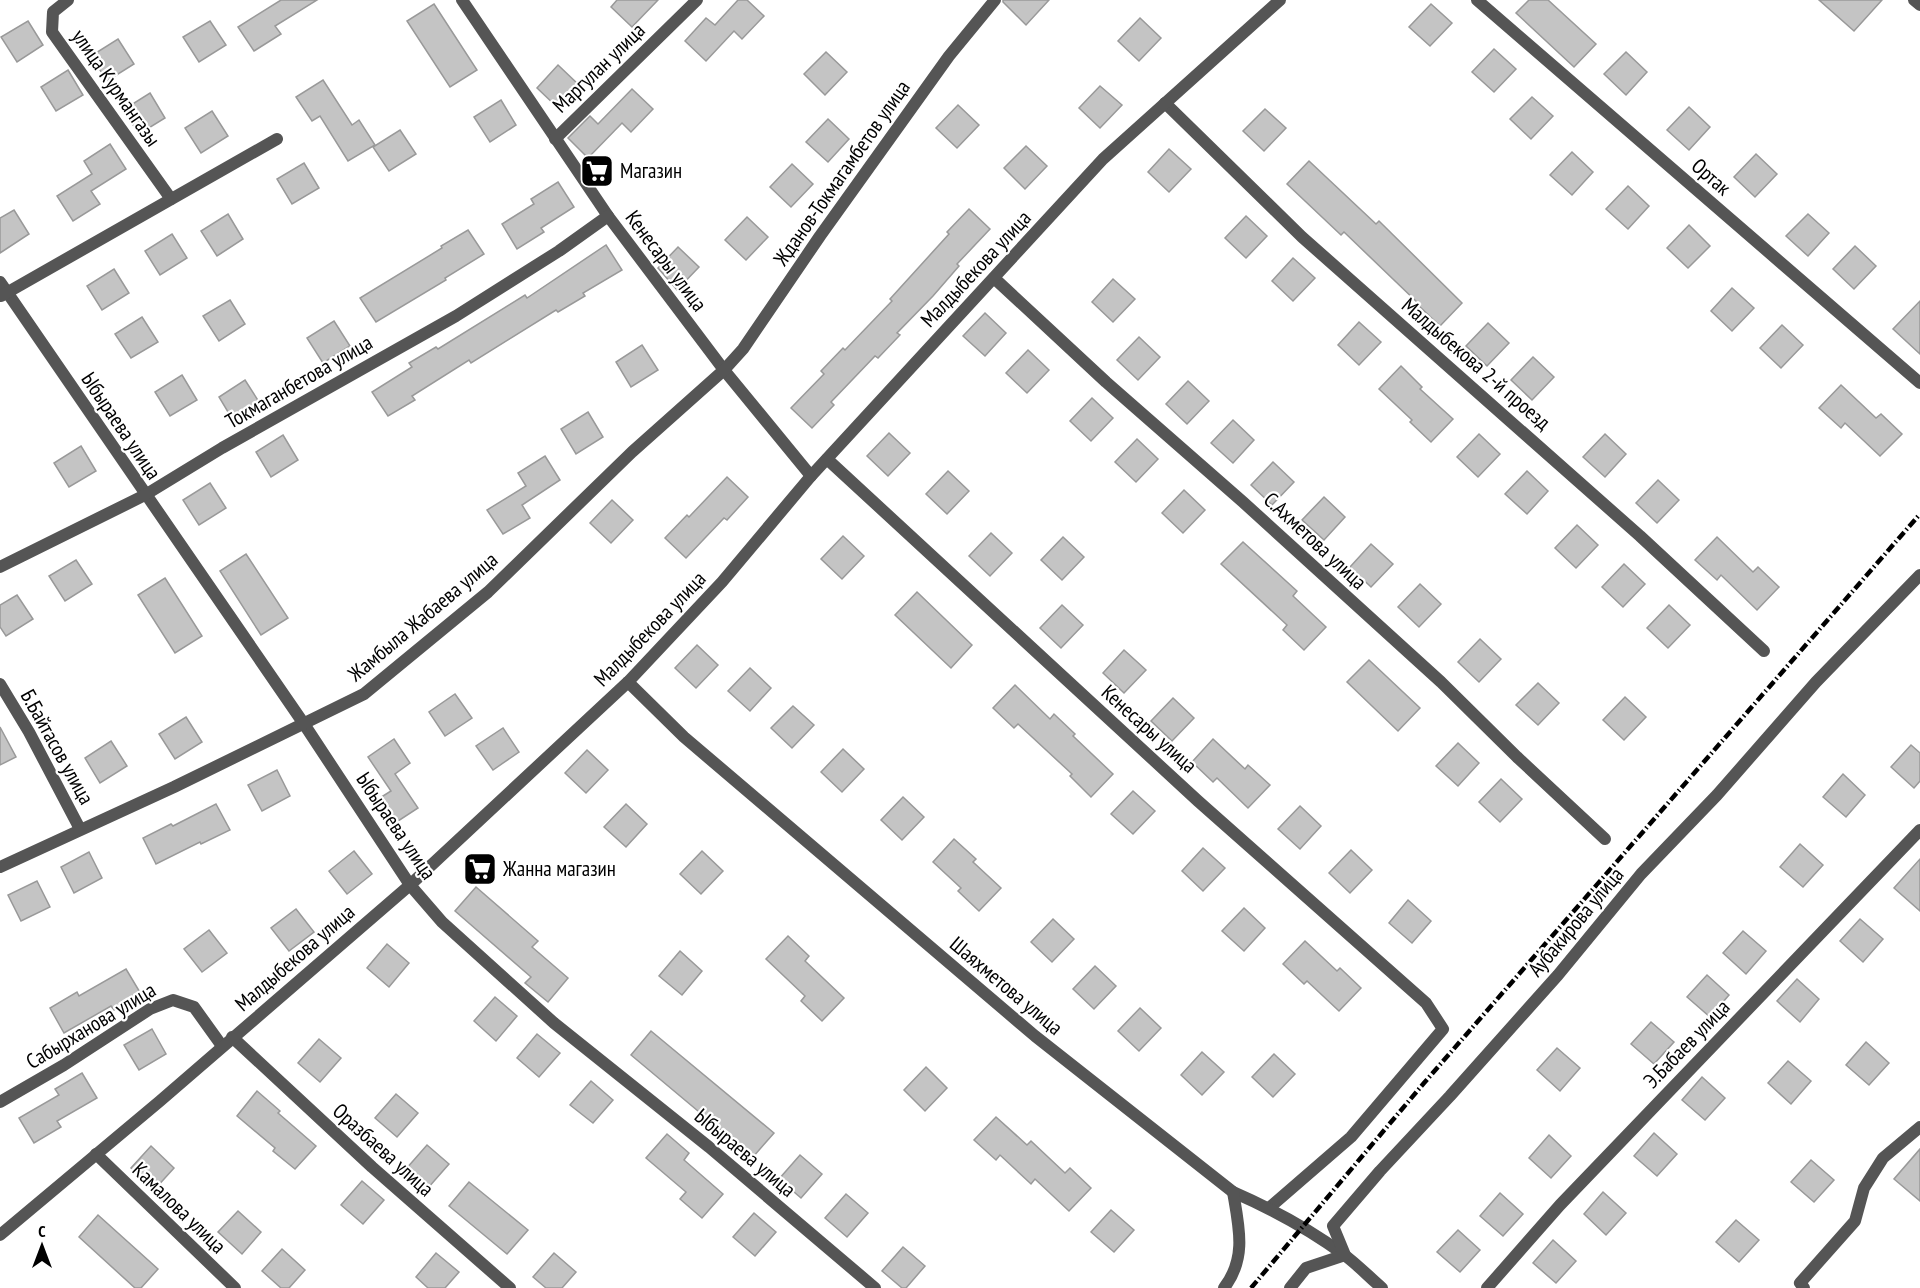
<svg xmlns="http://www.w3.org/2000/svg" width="1920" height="1288" font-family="'PT Sans Narrow',sans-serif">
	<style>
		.building { fill: #c4c4c4; stroke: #999; stroke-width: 1.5 }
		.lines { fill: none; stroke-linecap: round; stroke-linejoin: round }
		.street { stroke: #555; stroke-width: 12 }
		.rail { stroke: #000; stroke-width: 4.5; stroke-dasharray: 9 3 1.5 3; stroke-linecap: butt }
		.labels { text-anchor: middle; stroke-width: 4.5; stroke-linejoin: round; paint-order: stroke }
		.street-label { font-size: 21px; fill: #000; stroke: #fff }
		.poi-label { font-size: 21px; fill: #000; stroke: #fff; text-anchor: start }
	</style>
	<rect width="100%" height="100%" fill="#fff"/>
	<g class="building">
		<polygon points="281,0 317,0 275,26 281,34 254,51 238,27"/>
		<polygon points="617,0 658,0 632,27 611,7"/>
		<polygon points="738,0 747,0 764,16 742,39 734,31 706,61 685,41 706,18 715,25"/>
		<polygon points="1003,0 1049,0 1026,25 1003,2"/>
		<polygon points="1529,0 1548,0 1596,44 1574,67 1516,13"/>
		<polygon points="1819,0 1882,0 1854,31"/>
		<polygon points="434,4 477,70 450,87 407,21"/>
		<polygon points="1431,4 1452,23 1430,46 1409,27"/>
		<polygon points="1140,18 1161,38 1139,61 1118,41"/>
		<polygon points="28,21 43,45 17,62 1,37"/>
		<polygon points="210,21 226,45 199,62 183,37"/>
		<polygon points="118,39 134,64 107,81 91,56"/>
		<polygon points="1494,49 1516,69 1494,92 1472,72"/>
		<polygon points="826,52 847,72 825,95 804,74"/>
		<polygon points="1626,52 1647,72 1626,95 1604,74"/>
		<polygon points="558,65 579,85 558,108 537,88"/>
		<polygon points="68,70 83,95 56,111 41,87"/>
		<polygon points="323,80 352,125 359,120 375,145 348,161 320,116 312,121 296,97"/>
		<polygon points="1100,86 1122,105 1100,128 1079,108"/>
		<polygon points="632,89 653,109 631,132 622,123 588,158 568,138 590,116 598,124"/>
		<polygon points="150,93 165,118 139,134 123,110"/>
		<polygon points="1532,97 1553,116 1531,139 1510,119"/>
		<polygon points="501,100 516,125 490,142 474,117"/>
		<polygon points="958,105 979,125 957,148 936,128"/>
		<polygon points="1689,107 1710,127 1689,150 1667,130"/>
		<polygon points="1265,109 1286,128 1264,151 1243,131"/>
		<polygon points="212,111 228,136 201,153 185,128"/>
		<polygon points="828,119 849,139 828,162 806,142"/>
		<polygon points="400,130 416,154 389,171 373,147"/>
		<polygon points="110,144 126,169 91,191 100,204 73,221 57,196 92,174 84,161"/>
		<polygon points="1026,146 1047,166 1025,189 1004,168"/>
		<polygon points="1169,149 1191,169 1169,192 1148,172"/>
		<polygon points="1572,152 1593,172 1572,195 1550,175"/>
		<polygon points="1756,154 1777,174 1755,197 1734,177"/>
		<polygon points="1309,161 1376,224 1379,221 1462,303 1440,326 1419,306 1420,305 1344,232 1341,235 1287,184"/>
		<polygon points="304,163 319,188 292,204 277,179"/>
		<polygon points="792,164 813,184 791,207 770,187"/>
		<polygon points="558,182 574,207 541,228 544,232 517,249 502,224 534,204 531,199"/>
		<polygon points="1628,186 1649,206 1628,229 1606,209"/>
		<polygon points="969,209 990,229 957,264 959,266 933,296 897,333 900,335 878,358 875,356 831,402 834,405 812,428 791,408 824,374 821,371 843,348 845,350 892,301 890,299 949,234 947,232"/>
		<polygon points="14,210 29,234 0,253 0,218"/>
		<polygon points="228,214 243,239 217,256 201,231"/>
		<polygon points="1808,214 1829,233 1808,256 1786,236"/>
		<polygon points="1246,216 1267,236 1246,258 1225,238"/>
		<polygon points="747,217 768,237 746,260 725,240"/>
		<polygon points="1689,225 1710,246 1688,268 1667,248"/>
		<polygon points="468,230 484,254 445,278 446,280 376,322 360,298 442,248 441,246"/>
		<polygon points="172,234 187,258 160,275 145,251"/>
		<polygon points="606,245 622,270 583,293 585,296 558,312 556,310 471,363 469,360 412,396 415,400 388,416 372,392 412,367 409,363 436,347 438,349 525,295 527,298"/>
		<polygon points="1855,246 1876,266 1854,289 1833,269"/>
		<polygon points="678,247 699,267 677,290 658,268"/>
		<polygon points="1293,258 1315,278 1293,301 1272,281"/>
		<polygon points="114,269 129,293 102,310 87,286"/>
		<polygon points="1113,279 1135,299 1113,322 1092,302"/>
		<polygon points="1732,288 1754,308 1732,331 1711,311"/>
		<polygon points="230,300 245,324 219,341 203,316"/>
		<polygon points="1920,301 1920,354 1893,329"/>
		<polygon points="985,313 1006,333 985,356 963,336"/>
		<polygon points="142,317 158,342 131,358 115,334"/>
		<polygon points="334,321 350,346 323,363 307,338"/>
		<polygon points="1359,322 1381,342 1359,365 1338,345"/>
		<polygon points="1488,323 1509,343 1487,366 1466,346"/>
		<polygon points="1782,325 1803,345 1781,368 1760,348"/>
		<polygon points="1139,337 1160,357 1138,380 1117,360"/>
		<polygon points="642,345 658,370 631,387 616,362"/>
		<polygon points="1028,350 1049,370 1027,393 1006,373"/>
		<polygon points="1533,357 1554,377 1532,400 1511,380"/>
		<polygon points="1401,366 1422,387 1420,389 1453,419 1431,442 1410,422 1412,420 1379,389"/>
		<polygon points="182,375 197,400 170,416 155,392"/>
		<polygon points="245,380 261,405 234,422 219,397"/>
		<polygon points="1188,381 1209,401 1187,424 1166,404"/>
		<polygon points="1841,385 1876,418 1881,414 1902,434 1880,456 1845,423 1841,428 1819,408"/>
		<polygon points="1092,398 1113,418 1091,441 1070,421"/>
		<polygon points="588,412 603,437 576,454 561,429"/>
		<polygon points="1233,420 1254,440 1233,463 1211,443"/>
		<polygon points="889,433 910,453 888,476 867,456"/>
		<polygon points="1479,434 1500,454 1478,477 1457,457"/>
		<polygon points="1605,434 1626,454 1605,477 1583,457"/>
		<polygon points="283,435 298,460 271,477 256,452"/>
		<polygon points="1137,439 1158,459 1136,482 1115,462"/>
		<polygon points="81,446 96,471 69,487 54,463"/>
		<polygon points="545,456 560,480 522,505 530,518 503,534 487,510 526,486 518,473"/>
		<polygon points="1273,462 1294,482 1272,505 1251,485"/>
		<polygon points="948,471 969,491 947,514 926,494"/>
		<polygon points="1527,471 1548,491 1527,514 1505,494"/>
		<polygon points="727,477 748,497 727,520 724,518 686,558 665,538 687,515 689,517"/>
		<polygon points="1658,480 1679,500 1657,523 1636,503"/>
		<polygon points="210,483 226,508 199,525 183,500"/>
		<polygon points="1184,490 1205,510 1183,533 1162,513"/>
		<polygon points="1324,497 1345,517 1324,540 1302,520"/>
		<polygon points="612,500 633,520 611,543 590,523"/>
		<polygon points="1577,525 1598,545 1576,568 1555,548"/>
		<polygon points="991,533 1012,553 990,576 969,556"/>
		<polygon points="843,536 864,556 842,579 821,559"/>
		<polygon points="1063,537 1084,557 1062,580 1041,560"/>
		<polygon points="1717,537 1753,572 1758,567 1779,587 1757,610 1721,575 1717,580 1695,560"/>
		<polygon points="1243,542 1297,591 1293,596 1326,627 1304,650 1283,630 1287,625 1221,564"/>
		<polygon points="1371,544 1393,564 1371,587 1350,567"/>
		<polygon points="246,554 288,618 261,635 220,571"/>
		<polygon points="76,560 92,584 65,601 49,576"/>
		<polygon points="1624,564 1645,584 1623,607 1602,587"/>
		<polygon points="165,578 202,636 175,653 138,595"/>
		<polygon points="1420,584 1441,604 1419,627 1398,607"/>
		<polygon points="917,592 972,645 951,668 895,615"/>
		<polygon points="17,595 33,619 6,636 0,627 0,605"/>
		<polygon points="1062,605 1083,625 1061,648 1040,628"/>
		<polygon points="1669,605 1690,625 1668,648 1647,628"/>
		<polygon points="1480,639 1501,659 1479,682 1458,662"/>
		<polygon points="697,645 718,665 696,688 675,668"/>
		<polygon points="1124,650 1146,670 1124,693 1103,673"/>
		<polygon points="1369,660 1420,708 1398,731 1347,682"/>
		<polygon points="750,668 771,688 750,711 728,691"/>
		<polygon points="1538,683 1559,703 1538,725 1516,705"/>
		<polygon points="1015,685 1050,719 1054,714 1075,734 1073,736 1113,774 1091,797 1070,776 1072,774 1018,724 1014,728 993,708"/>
		<polygon points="455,694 472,718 445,736 429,712"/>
		<polygon points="1625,697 1646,717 1624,740 1603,720"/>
		<polygon points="1173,698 1194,718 1172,741 1151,721"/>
		<polygon points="793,706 814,725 792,748 771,728"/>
		<polygon points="186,717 202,742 175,759 159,734"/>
		<polygon points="0,727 16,757 0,765"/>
		<polygon points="503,728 519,752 493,770 476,746"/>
		<polygon points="394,739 410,763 395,774 418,808 392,825 375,801 391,791 368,757"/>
		<polygon points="1213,739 1245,769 1248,765 1270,785 1248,808 1217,778 1213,782 1192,762"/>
		<polygon points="111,741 127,766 100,783 85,758"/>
		<polygon points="1458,743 1479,763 1458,786 1436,766"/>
		<polygon points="1911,745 1920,753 1920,781 1914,788 1891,767"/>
		<polygon points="843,749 864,769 842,792 821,772"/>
		<polygon points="587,750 608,770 586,793 565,773"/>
		<polygon points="277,770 290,796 262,811 248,785"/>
		<polygon points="1843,774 1865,795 1846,817 1823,797"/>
		<polygon points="1501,779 1522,799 1500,822 1479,802"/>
		<polygon points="1133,791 1155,811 1133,834 1111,814"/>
		<polygon points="903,797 924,817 902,840 881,820"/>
		<polygon points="216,804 230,830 201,844 200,842 156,864 143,838 171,824 173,826"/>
		<polygon points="626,804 647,824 626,847 604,827"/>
		<polygon points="1300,806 1321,826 1300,849 1278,829"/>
		<polygon points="954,839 976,859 973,862 1001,888 979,911 958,891 961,888 933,862"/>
		<polygon points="1800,844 1823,865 1803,887 1780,867"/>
		<polygon points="1203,848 1225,868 1203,891 1182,871"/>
		<polygon points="1351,850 1372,870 1350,893 1329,873"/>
		<polygon points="354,851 372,874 347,894 329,871"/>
		<polygon points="702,851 723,871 701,894 680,874"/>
		<polygon points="89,852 102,878 74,893 61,867"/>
		<polygon points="1920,859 1920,911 1894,888"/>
		<polygon points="37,881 50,907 21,921 8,895"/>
		<polygon points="476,887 538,941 532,947 568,978 548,1002 525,983 531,977 455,911"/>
		<polygon points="1408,900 1431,921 1412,943 1389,923"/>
		<polygon points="1244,908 1265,928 1244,951 1222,931"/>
		<polygon points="296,909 314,932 289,951 271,928"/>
		<polygon points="1053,919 1074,939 1052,962 1031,942"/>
		<polygon points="1860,919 1883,939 1863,962 1840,941"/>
		<polygon points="209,930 227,953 202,972 184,949"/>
		<polygon points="1743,931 1766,951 1746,974 1723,953"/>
		<polygon points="788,936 809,956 805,961 844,998 822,1021 801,1001 805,996 766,959"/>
		<polygon points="1305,941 1337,971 1340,968 1361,988 1339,1011 1307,981 1304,984 1283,964"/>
		<polygon points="387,944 409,963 389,987 367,968"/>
		<polygon points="680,951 702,971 682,995 659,976"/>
		<polygon points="1095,966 1116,986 1094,1009 1073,989"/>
		<polygon points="126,969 141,994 114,1010 111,1006 64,1033 50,1008 77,992 79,996"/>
		<polygon points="1707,975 1729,995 1710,1017 1687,997"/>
		<polygon points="1797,979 1819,999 1800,1022 1777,1001"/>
		<polygon points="495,997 517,1016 496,1041 474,1021"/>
		<polygon points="1140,1008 1161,1028 1139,1051 1118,1031"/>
		<polygon points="1651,1022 1674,1042 1654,1064 1631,1044"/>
		<polygon points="152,1029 166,1054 139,1070 124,1045"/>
		<polygon points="651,1031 774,1133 753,1157 631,1055"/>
		<polygon points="537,1034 560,1053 539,1077 517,1058"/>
		<polygon points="319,1039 341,1058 320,1082 298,1063"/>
		<polygon points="1866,1042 1889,1063 1869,1085 1846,1065"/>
		<polygon points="1557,1048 1580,1068 1560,1091 1537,1070"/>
		<polygon points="1202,1052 1224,1072 1202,1095 1181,1075"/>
		<polygon points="1274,1054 1295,1074 1273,1097 1252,1077"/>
		<polygon points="1788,1061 1811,1081 1791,1104 1768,1083"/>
		<polygon points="926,1067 947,1088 925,1111 904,1090"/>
		<polygon points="82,1073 97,1098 57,1121 61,1127 34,1143 19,1118 59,1095 55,1089"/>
		<polygon points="1702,1077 1725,1098 1705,1120 1682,1100"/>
		<polygon points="591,1081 613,1100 593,1123 570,1105"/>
		<polygon points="257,1091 280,1111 278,1113 316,1146 295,1169 273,1151 275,1148 237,1116"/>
		<polygon points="396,1094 418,1113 397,1137 375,1118"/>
		<polygon points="996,1117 1027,1145 1031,1141 1065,1173 1070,1168 1091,1188 1069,1211 1035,1179 1031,1184 1000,1155 996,1160 974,1140"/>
		<polygon points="1654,1133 1677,1154 1657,1176 1634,1156"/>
		<polygon points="667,1134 689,1153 684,1160 723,1194 702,1218 680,1199 686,1192 646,1158"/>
		<polygon points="1549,1135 1571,1156 1551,1178 1529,1158"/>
		<polygon points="427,1145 449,1164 428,1188 406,1169"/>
		<polygon points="151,1146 174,1168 155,1189 131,1168"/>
		<polygon points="1920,1149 1920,1201 1894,1179"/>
		<polygon points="800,1155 822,1174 801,1198 779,1179"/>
		<polygon points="1811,1160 1834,1180 1814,1202 1791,1182"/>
		<polygon points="362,1181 384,1200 363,1224 341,1205"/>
		<polygon points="469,1182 528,1230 507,1254 449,1206"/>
		<polygon points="1603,1192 1626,1213 1606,1235 1584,1214"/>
		<polygon points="1500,1193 1523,1214 1503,1236 1480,1216"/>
		<polygon points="846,1194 868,1213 847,1237 825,1218"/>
		<polygon points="1111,1210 1134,1230 1114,1252 1091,1232"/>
		<polygon points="238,1211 261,1232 242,1254 218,1232"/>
		<polygon points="754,1213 776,1232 755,1256 733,1237"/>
		<polygon points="98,1215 158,1269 141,1288 135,1288 79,1237"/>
		<polygon points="1736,1220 1759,1240 1739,1262 1716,1242"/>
		<polygon points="1458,1230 1480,1250 1460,1272 1437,1252"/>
		<polygon points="1553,1240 1576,1261 1556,1283 1533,1263"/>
		<polygon points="903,1247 925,1266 906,1288 902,1288 882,1271"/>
		<polygon points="282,1249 305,1270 289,1288 281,1288 262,1271"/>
		<polygon points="436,1253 459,1272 445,1288 428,1288 416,1277"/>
		<polygon points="554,1253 576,1272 562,1288 546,1288 533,1277"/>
	</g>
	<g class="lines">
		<g class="street">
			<polyline points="68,0 53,12 52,32 171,199"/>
			<polyline points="462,0 608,216 724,370 811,476"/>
			<polyline points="1477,0 1920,383"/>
			<polyline points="1914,0 1920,5"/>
			<polyline points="1165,103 1302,237 1640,536 1764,651"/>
			<polyline points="555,139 697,0"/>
			<polyline points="994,278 1106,382 1243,502 1441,682 1517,757 1605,839"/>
			<polyline points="0,282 304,724 410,885 442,922 554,1023 709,1147 875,1288"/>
			<polyline points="1,296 277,139"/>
			<polyline points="827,459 1198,801 1426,1003 1443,1029 1351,1137 1269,1208"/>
			<polyline points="0,567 145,495 222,448 456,316 559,251 608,216"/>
			<path d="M628 682 684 737 1035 1036 1233 1192C1272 1209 1309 1229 1343 1254 1357 1264 1369 1277 1382 1288"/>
			<polyline points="0,684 29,732 80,829"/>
			<polyline points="0,867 174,787 364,694 488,592 632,452 724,370 743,349 820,236 949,56 995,0"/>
			<polyline points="232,1037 372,1167 510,1288"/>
			<polyline points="0,1102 64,1065 150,1009 173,1000 194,1007 222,1046"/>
			<polyline points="96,1154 235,1288"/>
			<polyline points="0,1235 160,1101 410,885 628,682 722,582 811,476 1103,159 1280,0"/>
			<path d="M1224 1288C1247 1258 1239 1227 1233 1192"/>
			<polyline points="1290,1288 1306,1268 1345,1255 1333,1226 1380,1171 1450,1096 1558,975 1641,874 1717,795 1816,682 1920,575"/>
			<polyline points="1487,1288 1560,1205 1920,830"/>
			<polyline points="1804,1288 1800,1283 1855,1221 1864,1188 1883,1158 1920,1127"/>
		</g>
		<polyline class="rail" points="1251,1288 1424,1083 1920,514"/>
	</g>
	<defs>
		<g id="supermarket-square" transform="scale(1.725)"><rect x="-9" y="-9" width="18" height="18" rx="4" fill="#000" stroke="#fff"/><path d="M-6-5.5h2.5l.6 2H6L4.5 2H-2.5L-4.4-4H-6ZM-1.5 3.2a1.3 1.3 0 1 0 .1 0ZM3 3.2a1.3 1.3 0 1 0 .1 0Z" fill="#fff"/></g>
	</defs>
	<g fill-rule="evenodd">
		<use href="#supermarket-square" x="597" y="171"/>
		<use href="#supermarket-square" x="480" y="869"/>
	</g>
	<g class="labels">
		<g class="street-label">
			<text transform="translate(599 68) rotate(-44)" y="7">Маргулан улица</text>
			<text transform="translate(116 88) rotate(55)" y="7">улица Курмангазы</text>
			<text transform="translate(842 173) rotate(-55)" y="7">Жданов-Токмагамбетов улица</text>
			<text transform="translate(1711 177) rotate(41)" y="7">Ортак</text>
			<text transform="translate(666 261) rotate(53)" y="7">Кенесары улица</text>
			<text transform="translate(976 269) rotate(-47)" y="7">Малдыбекова улица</text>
			<text transform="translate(1476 364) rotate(41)" y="7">Малдыбекова 2-й проезд</text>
			<text transform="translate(299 382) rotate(-30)" y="7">Токмаганбетова улица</text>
			<text transform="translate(121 426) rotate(56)" y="7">Ыбыраева улица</text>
			<text transform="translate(1315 541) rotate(43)" y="7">С.Ахметова улица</text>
			<text transform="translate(423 617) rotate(-40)" y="7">Жамбыла Жабаева улица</text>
			<text transform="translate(650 629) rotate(-46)" y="7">Малдыбекова улица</text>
			<text transform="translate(1149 729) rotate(42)" y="7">Кенесары улица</text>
			<text transform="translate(57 747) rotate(61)" y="7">Б.Байтасов улица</text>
			<text transform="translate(396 826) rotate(56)" y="7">Ыбыраева улица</text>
			<text transform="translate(1576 922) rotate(-50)" y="7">Аубакирова улица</text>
			<text transform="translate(295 958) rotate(-41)" y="7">Малдыбекова улица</text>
			<text transform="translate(1006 986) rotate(40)" y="7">Шаяхметова улица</text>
			<text transform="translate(91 1026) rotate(-31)" y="7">Сабырханова улица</text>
			<text transform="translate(1687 1044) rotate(-46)" y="7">Э.Бабаев улица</text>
			<text transform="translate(383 1150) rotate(42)" y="7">Оразбаева улица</text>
			<text transform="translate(745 1153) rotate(40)" y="7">Ыбыраева улица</text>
			<text transform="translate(179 1208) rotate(44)" y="7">Камалова улица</text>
		</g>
		<g class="poi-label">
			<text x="620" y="178">Магазин</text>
			<text x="503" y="876">Жанна магазин</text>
		</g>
	</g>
	<g transform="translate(42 1246)" stroke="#ffffff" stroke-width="4.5" paint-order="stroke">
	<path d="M0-4.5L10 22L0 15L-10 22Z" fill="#000000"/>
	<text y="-9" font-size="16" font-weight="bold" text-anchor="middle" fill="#000000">С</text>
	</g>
</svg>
